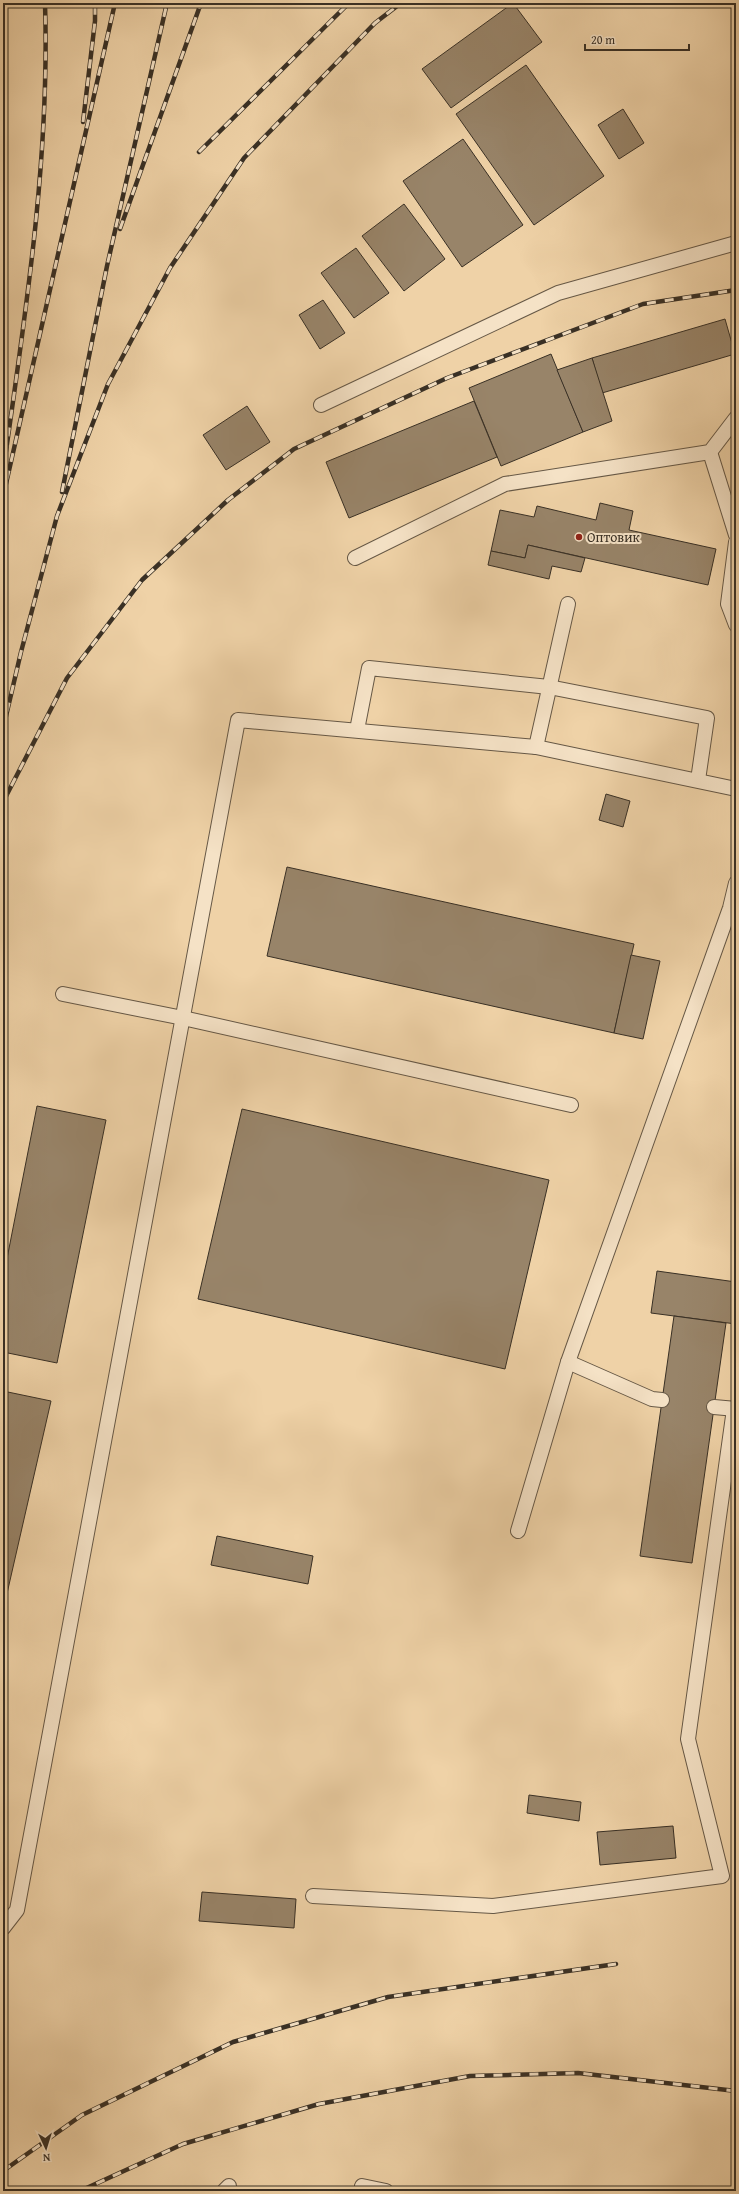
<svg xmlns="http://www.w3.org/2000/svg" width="739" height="2194" font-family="'Gentium Book Plus',serif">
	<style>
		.building { fill: #988469; stroke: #393025 }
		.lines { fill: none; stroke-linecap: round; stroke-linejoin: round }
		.service-casing { stroke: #665846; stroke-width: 16 }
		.service { stroke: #f5e2c6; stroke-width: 14 }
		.rail-casing { stroke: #393025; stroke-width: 4.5 }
		.rail { stroke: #f5e2c6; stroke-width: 3; stroke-dasharray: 9; stroke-linecap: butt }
		.poi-dot { fill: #8f2418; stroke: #f5e2c6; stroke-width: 1.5 }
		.labels { text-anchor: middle; stroke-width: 4; stroke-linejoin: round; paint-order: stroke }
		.poi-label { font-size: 14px; fill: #393025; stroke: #f5e2c6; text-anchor: start }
	</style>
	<rect width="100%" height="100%" fill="#efd2a7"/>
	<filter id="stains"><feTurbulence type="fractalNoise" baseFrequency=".005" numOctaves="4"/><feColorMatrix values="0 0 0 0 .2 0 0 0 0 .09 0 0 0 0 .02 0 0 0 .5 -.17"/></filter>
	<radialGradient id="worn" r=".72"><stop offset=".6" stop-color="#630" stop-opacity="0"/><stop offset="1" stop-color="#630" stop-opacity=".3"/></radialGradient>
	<g class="building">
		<polygon points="513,3 542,42 451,108 422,69"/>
		<polygon points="526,65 604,176 534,225 456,114"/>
		<polygon points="623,109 644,143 619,159 598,125"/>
		<polygon points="463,139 523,225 462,267 403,181"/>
		<polygon points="404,204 445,259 404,291 362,236"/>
		<polygon points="356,248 389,293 354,318 321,273"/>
		<polygon points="323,300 345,333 320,349 299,315"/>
		<polygon points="725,319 735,354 602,393 592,358"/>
		<polygon points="551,354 583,432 501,466 469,388"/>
		<polygon points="592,358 612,421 583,432 557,370"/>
		<polygon points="474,401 497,457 349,518 326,462"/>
		<polygon points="247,406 270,442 226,470 203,435"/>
		<polygon points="600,503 633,511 629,530 716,549 708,585 528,545 525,558 491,551 500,510 534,517 537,506 596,520"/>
		<polygon points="528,545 585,558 581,572 552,566 549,579 488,565 491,551 525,558"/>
		<polygon points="606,794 630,801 623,827 599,820"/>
		<polygon points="287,867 634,944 614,1033 267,956"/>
		<polygon points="631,955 660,961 643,1039 614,1033"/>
		<polygon points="37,1106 106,1120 57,1363 3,1352 3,1279"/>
		<polygon points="242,1109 549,1180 505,1369 198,1299"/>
		<polygon points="657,1271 736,1282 736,1324 651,1313"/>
		<polygon points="674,1316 726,1323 692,1563 640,1556"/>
		<polygon points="3,1391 51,1401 3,1611"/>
		<polygon points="217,1536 313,1556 308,1584 211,1565"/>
		<polygon points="529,1795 581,1802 579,1821 527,1813"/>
		<polygon points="673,1826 676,1858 600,1865 597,1832"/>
		<polygon points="202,1892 296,1899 294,1928 199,1921"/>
	</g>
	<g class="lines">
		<g class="service-casing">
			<g id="service">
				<polyline points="321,405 558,293 736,243"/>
				<polyline points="710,452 736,535"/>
				<polyline points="736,542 728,604 736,625"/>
				<polyline points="355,558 505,484 710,452 736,418"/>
				<polyline points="357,730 369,668 549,687 707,718 698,780"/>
				<polyline points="536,747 568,604"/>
				<polyline points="63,994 183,1018 571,1105"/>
				<polyline points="568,1362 652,1399 662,1400"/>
				<polyline points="714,1407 736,1409"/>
				<polyline points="518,1531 568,1362 730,908 736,883"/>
				<polyline points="313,1896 493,1906 722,1876 688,1739 734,1409"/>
				<polyline points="3,1928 17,1910 238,720 536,747 736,789"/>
				<polyline points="362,2186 386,2191"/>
				<polyline points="224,2191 229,2186"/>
			</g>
		</g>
		<use href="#service" class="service"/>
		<g class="rail-casing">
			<g id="rail">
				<polyline points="83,122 95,21 95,3"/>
				<polyline points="199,152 349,3"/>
				<polyline points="120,229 201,3"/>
				<path d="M3 472C25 316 50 160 45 3"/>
				<polyline points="62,492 107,266 167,3"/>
				<polyline points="3,497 115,3"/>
				<polyline points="3,729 21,652 57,516 108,384 170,268 244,158 375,23 401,3"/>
				<polyline points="3,802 67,678 142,580 228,500 294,449 447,378 643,304 736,290"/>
				<polyline points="3,2171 82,2115 233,2042 388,1997 616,1964"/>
				<polyline points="80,2191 183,2144 319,2104 470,2076 578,2073 736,2091"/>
			</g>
		</g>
		<use href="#rail" class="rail"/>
	</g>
	<circle class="poi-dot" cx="579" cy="537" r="4"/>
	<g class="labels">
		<g class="poi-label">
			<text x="587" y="542">Оптовик</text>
		</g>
	</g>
	<rect width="739" height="2194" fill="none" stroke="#efd2a7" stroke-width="16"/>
	<rect x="4" y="4" width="731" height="2186" fill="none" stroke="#393025" stroke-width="2"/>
	<rect x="8" y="8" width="723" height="2178" fill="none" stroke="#393025"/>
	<g transform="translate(46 2148) rotate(176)" stroke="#f5e2c6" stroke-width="3" paint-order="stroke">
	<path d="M0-3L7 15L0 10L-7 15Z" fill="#393025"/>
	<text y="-6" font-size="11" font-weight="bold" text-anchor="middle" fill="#393025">N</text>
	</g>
	<path d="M585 44v6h104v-6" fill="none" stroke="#393025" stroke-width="2"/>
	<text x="591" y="44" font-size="12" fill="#393025" stroke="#f5e2c6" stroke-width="3" paint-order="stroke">20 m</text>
	<rect width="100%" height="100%" filter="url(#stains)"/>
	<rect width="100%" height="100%" fill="url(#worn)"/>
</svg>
